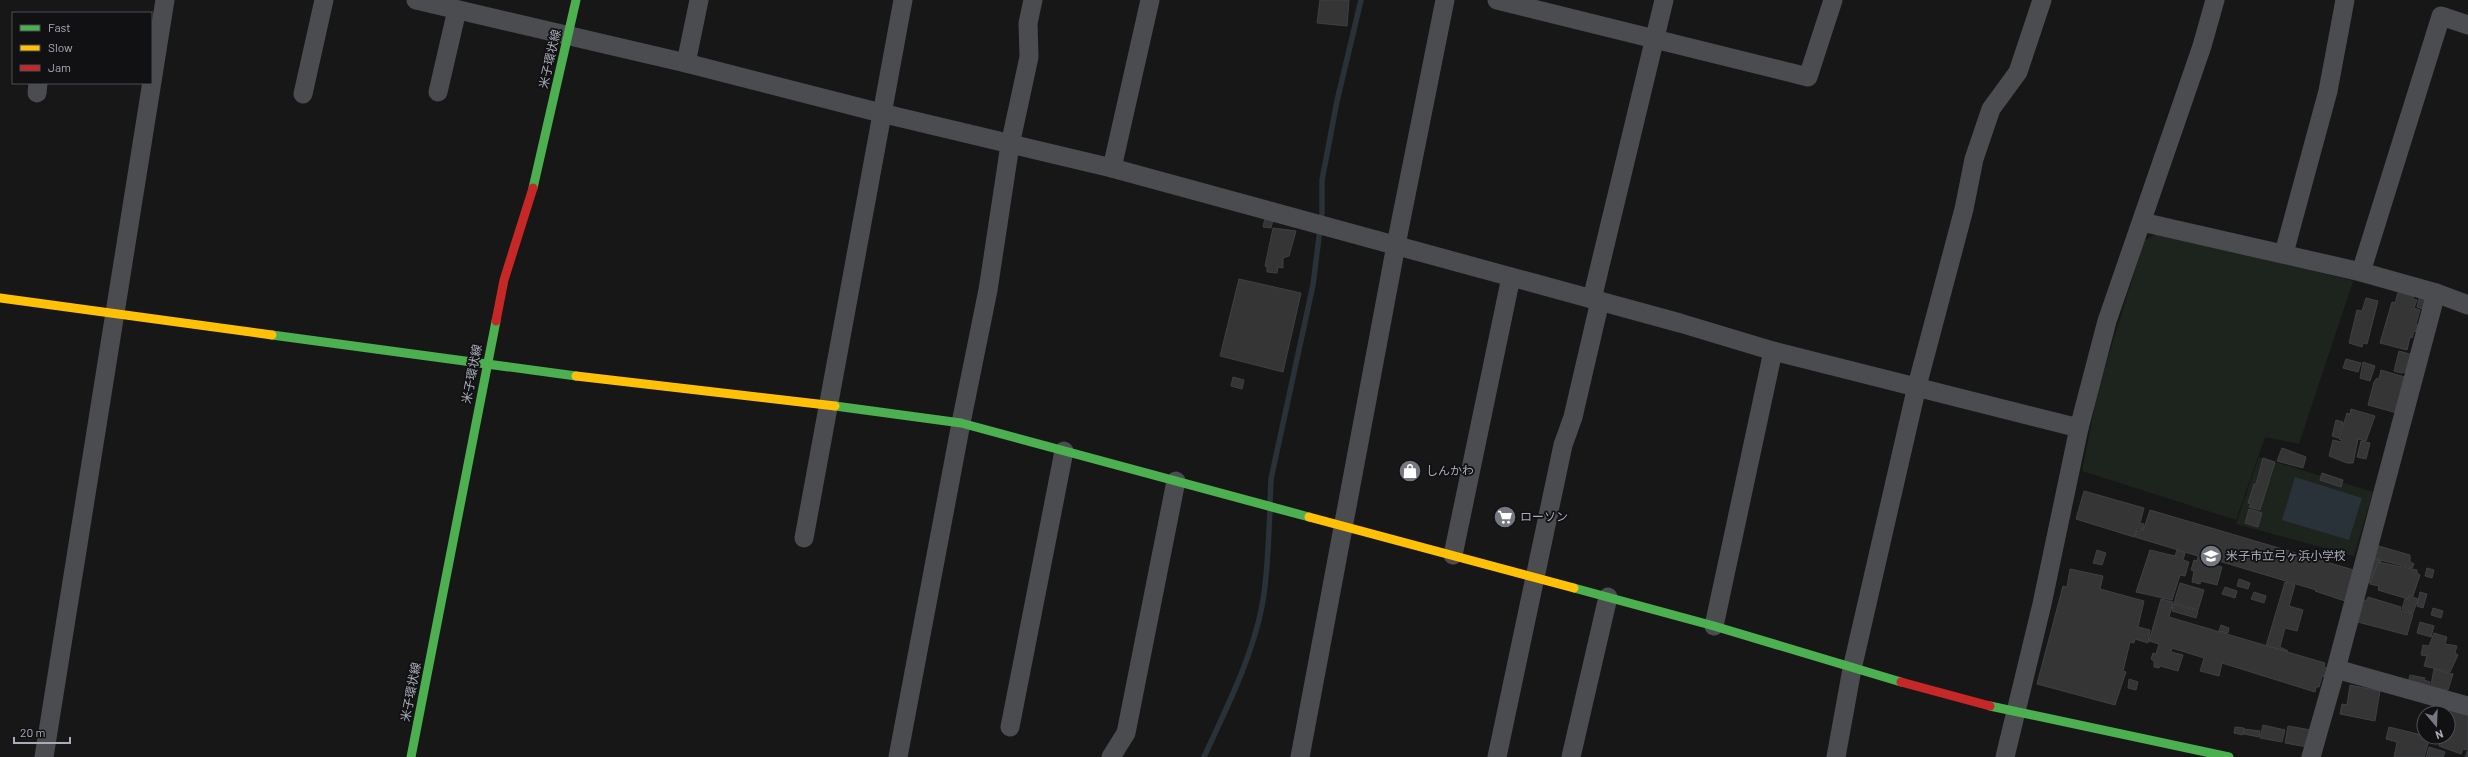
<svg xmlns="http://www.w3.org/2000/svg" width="2468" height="757" font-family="Barlow,'Noto Sans JP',sans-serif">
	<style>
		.green { fill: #1d241e }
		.water { fill: #2a3239 }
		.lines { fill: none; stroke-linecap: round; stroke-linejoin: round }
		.stream { stroke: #2a3239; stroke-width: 5.5 }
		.building { fill: #353536; stroke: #3f4043 }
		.street { stroke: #4b4c50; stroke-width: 19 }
		.fast { stroke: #4caf50; stroke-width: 9 }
		.slow { stroke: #ffc107; stroke-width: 9 }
		.jam { stroke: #c62828; stroke-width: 9 }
		.labels { text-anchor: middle; stroke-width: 3.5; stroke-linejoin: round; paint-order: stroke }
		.street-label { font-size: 12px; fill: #a8adb8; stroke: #111113 }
		.poi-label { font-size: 12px; fill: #a8adb8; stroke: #111113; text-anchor: start }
	</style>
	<rect width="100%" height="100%" fill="#171717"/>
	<g class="green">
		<polygon points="2161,231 2353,281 2299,444 2265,437 2236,520 2082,471 2098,390 2144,241"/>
		<polygon points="2259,457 2373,492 2354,556 2236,524"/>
	</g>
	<polygon class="water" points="2295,477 2362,498 2349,540 2282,520"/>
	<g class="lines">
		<g class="stream">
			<polyline points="1270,503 1271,479 1313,285 1322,213 1322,180 1337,101 1361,0"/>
			<path d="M1204 757C1226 709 1252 658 1262 606 1268 575 1268 543 1270 511"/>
		</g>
	</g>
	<g class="building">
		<polygon points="1320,0 1349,0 1347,26 1317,23"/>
		<polygon points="1265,218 1273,220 1271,228 1263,227"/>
		<polygon points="1273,228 1296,231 1289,256 1283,258 1283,268 1278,267 1277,273 1267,272 1267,267 1265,266"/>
		<polygon points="1239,279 1301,293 1283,372 1220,356"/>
		<polygon points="2399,289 2414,293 2413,299 2417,300 2414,308 2420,310 2416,324 2419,325 2417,332 2414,331 2412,338 2410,337 2407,350 2380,343 2392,302 2395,303"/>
		<polygon points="2420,295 2429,297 2423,309 2417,307"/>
		<polygon points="2366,298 2378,301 2367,344 2363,343 2362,347 2349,343 2357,310 2362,311"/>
		<polygon points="2399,351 2413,355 2411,371 2401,373 2394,371"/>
		<polygon points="2346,359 2361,363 2358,372 2343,368"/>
		<polygon points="2363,362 2375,366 2370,381 2360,378"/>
		<polygon points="2381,370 2408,378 2397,413 2368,405 2374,382 2377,378 2379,379"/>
		<polygon points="1233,377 1244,380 1242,389 1231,386"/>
		<polygon points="2351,409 2375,416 2366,441 2358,439 2353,463 2347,463 2329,456 2333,440 2341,442 2342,440 2339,439 2347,413 2350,414"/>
		<polygon points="2336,420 2343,422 2338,438 2332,436"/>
		<polygon points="2361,441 2370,443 2366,459 2357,457"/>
		<polygon points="2282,448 2306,457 2303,468 2277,461"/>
		<polygon points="2263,458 2275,462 2260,510 2249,507 2251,504 2248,503 2254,484 2256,484"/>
		<polygon points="2322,473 2343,480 2341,487 2320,480"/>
		<polygon points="2084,491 2144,508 2140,523 2144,524 2143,530 2137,528 2134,537 2076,519"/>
		<polygon points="2249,509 2262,513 2258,527 2245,523"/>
		<polygon points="2150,510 2357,571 2348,602 2315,591 2316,590 2212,559 2211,564 2222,567 2217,585 2201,581 2200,584 2192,582 2194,571 2191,570 2194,560 2197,561 2198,556 2135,537 2137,530 2143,531"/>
		<polygon points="2375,545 2410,555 2410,562 2414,564 2412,568 2372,558"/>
		<polygon points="2097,550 2106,553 2102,565 2093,563"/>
		<polygon points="2150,550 2175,556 2177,550 2185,553 2183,560 2189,562 2185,576 2180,575 2172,600 2136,592"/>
		<polygon points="2372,559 2381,561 2378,562 2370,583 2365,581"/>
		<polygon points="2378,562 2417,570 2417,573 2420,575 2413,596 2409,595 2408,599 2378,590 2379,586 2370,584"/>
		<polygon points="2427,568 2434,570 2432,578 2425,576"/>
		<polygon points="2070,569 2103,576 2100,589 2144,601 2138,627 2150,630 2148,643 2135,639 2134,643 2130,642 2123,671 2126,672 2115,705 2037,684 2063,586 2067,587"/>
		<polygon points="2239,579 2250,583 2248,589 2237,586"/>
		<polygon points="2285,582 2295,585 2289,606 2303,610 2297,631 2285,628 2280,647 2288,651 2266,646"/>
		<polygon points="2180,583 2204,590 2198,610 2174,603"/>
		<polygon points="2225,587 2237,591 2235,598 2222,594"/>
		<polygon points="2254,592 2266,596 2264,603 2251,599"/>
		<polygon points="2420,592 2427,594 2423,608 2417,606"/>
		<polygon points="2410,596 2418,599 2413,613 2402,609 2405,599 2409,600"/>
		<polygon points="2368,597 2401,607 2400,610 2413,614 2407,635 2354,621 2362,599 2366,601"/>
		<polygon points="2161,599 2173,602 2169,617 2325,663 2324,667 2327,668 2325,677 2322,676 2319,687 2316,687 2315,692 2222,663 2219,676 2200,671 2204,658 2172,648 2171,652 2183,655 2178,671 2160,666 2159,668 2154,667 2154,661 2151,659 2153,653 2156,654 2159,644 2149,641"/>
		<polygon points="2173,604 2198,611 2196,618 2172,611"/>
		<polygon points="2433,608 2443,611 2441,618 2431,615"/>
		<polygon points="2420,622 2434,626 2431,637 2417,633"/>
		<polygon points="2221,625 2229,628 2228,633 2219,631"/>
		<polygon points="2434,633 2447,637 2445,644 2457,646 2455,653 2458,655 2450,672 2424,666 2427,656 2421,655 2423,645 2429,646"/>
		<polygon points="2434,669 2453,674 2448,690 2445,689 2444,694 2430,690"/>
		<polygon points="2410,675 2425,678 2424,680 2430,682 2428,689 2408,683"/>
		<polygon points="2129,679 2138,682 2136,690 2128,688"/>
		<polygon points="2350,685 2380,691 2375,721 2340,714 2342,704 2347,705"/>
		<polygon points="2452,709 2468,714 2468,757 2465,757 2468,750 2463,749 2461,754 2439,746 2442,737 2448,737 2448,721"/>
		<polygon points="2263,725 2285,730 2282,742 2260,738"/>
		<polygon points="2288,726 2311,730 2307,747 2285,743"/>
		<polygon points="2235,727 2244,728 2243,735 2234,733"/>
		<polygon points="2389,727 2430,737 2424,757 2394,757 2397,742 2386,739"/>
		<polygon points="2244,729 2260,731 2259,737 2244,734"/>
		<polygon points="2429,747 2445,752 2443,757 2426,757"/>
	</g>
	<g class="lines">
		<g class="street">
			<polyline points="416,0 686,63 881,113 1112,168 1680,323 1773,351 2079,428"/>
			<polyline points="1497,0 1808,77 1833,0"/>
			<polyline points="686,63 699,0"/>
			<polyline points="438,92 457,10"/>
			<polyline points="37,93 38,83"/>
			<polyline points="303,94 324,0"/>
			<polyline points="1112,168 1150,0"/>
			<polyline points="2142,222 2361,272 2436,293 2468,305"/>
			<polyline points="2284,253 2328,91 2345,0"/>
			<polyline points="2361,272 2441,16 2468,25"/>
			<polyline points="2436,293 2336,669 2468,706"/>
			<polyline points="1592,299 1664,0"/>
			<polyline points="804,538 903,0"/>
			<polyline points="1453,555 1511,277"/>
			<polyline points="1714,626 1773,351"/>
			<polyline points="1010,727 1064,451"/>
			<polyline points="44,757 165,0"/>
			<polyline points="898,757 961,423 988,290 1010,145 1029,57 1028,23 1033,0"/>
			<polyline points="1111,757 1126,733 1176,481"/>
			<polyline points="1300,757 1396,245 1445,0"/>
			<polyline points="1497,757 1563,445 1573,417 1600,301"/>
			<polyline points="1571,757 1608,597"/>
			<polyline points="1836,757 1852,669 1917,386 1964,209 1974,159 1991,109 2018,72 2042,0"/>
			<polyline points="2005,757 2042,604 2079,428 2107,321 2202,46 2215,0"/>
			<polyline points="2311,757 2336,669"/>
		</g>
		<g class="fast">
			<polyline points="533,188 576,0"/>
			<polyline points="272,335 576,376"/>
			<polyline points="835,406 961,423 1309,517"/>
			<polyline points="1574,588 1714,626 1901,682"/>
			<polyline points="1990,706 2229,757"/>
			<polyline points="411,757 496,321"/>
		</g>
		<g class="slow">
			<polyline points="0,298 272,335"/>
			<polyline points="576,376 835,406"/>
			<polyline points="1309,517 1574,588"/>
		</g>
		<g class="jam">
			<polyline points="496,321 504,280 533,188"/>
			<polyline points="1901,682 1990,706"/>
		</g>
	</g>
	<defs>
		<g id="shop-disc" transform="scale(1.15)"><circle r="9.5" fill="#757880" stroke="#111113"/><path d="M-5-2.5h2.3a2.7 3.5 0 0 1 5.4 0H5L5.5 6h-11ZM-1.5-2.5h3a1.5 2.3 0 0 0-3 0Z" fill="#fff"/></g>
		<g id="supermarket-disc" transform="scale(1.15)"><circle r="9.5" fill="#757880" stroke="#111113"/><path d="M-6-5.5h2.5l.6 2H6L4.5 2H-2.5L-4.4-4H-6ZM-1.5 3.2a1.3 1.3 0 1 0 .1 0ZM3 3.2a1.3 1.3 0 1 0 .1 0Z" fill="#fff"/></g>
		<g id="school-disc" transform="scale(1.15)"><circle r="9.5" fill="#757880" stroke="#111113"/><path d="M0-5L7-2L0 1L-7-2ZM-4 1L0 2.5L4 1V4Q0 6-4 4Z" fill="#fff"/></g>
	</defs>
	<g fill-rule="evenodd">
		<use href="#shop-disc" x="1410" y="471"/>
		<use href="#supermarket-disc" x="1505" y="517"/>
		<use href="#school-disc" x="2211" y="556"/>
	</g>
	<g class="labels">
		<g class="street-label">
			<text transform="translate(550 59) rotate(-77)" y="4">米子環状線</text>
			<text transform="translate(472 374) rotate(-79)" y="4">米子環状線</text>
			<text transform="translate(411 692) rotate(-79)" y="4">米子環状線</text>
		</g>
		<g class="poi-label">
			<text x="1426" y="475">しんかわ</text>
			<text x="1520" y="521">ローソン</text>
			<text x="2226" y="560">米子市立弓ヶ浜小学校</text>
		</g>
	</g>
	<rect x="12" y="12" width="140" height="72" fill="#111113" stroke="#4d4f55"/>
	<rect x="20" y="25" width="20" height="6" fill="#4caf50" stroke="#4d4f55"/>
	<text x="48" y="32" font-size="12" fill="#a8adb8">Fast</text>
	<rect x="20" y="45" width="20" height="6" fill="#ffc107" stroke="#4d4f55"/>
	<text x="48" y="52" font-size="12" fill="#a8adb8">Slow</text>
	<rect x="20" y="65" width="20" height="6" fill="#c62828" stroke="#4d4f55"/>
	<text x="48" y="72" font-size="12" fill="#a8adb8">Jam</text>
	<g transform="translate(2436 725) rotate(161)"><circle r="19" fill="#111113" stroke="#4d4f55"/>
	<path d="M0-3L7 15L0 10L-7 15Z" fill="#757880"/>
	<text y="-6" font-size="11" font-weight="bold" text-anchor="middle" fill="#a8adb8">N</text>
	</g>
	<path d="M14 737v6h56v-6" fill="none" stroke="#a8adb8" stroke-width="2"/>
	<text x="20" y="737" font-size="12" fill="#a8adb8" stroke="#111113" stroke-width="3" paint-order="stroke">20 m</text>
</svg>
